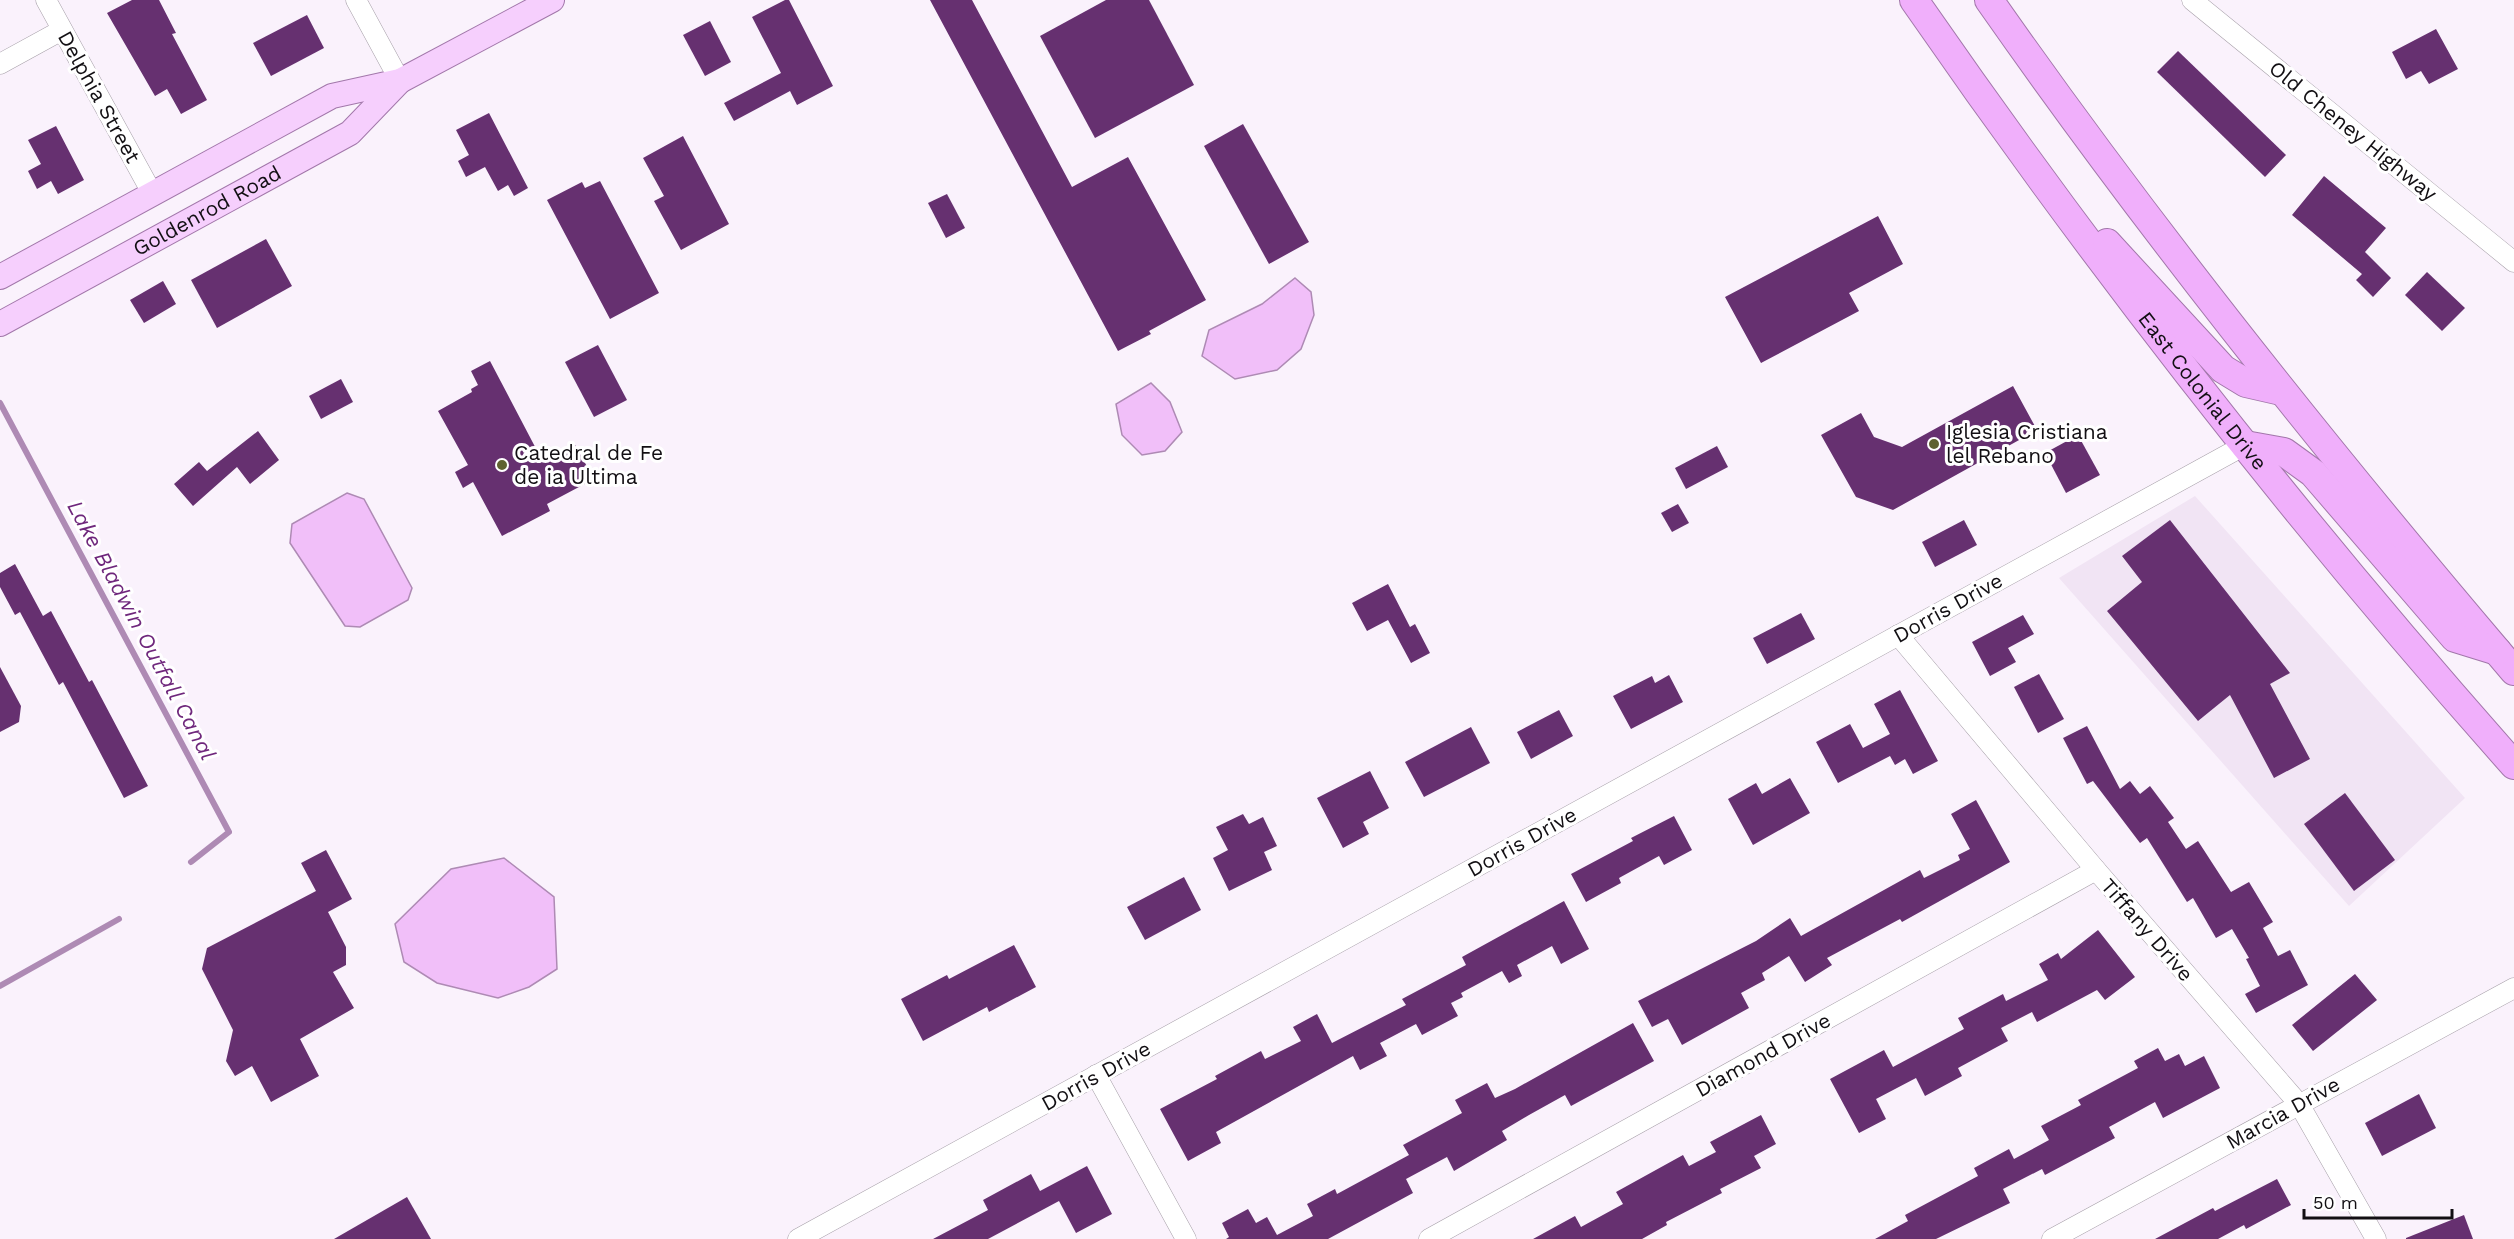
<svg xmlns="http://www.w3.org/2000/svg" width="2514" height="1239" font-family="'Work Sans',sans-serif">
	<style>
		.built { fill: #f1e4f4 }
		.water { fill: #f1bff9; stroke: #ae8ab4; stroke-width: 1.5 }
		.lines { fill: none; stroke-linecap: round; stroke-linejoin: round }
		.stream { stroke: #ae8ab4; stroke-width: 6 }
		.building { fill: #663070 }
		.minor-casing { stroke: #a69fa8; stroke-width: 21 }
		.major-casing { stroke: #a277aa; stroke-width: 26 }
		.highway-casing { stroke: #a277aa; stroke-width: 30 }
		.minor { stroke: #fff; stroke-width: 20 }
		.major { stroke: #f6cffd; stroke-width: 24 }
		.highway { stroke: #f0affb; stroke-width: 28 }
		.poi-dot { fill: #5f6230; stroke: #fff; stroke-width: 2 }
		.labels { text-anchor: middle; stroke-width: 6; stroke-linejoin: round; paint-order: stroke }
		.street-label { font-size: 21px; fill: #120f13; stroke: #fff }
		.poi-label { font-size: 21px; fill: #120f13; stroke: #fff; text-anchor: start }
		.water-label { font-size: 22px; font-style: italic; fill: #6f277c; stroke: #fff }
	</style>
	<rect width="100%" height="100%" fill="#faf2fc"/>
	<polygon class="built" points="2195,496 2465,798 2349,906 2059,578"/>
	<g class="water">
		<polygon points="1295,278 1311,292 1314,315 1301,349 1277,370 1235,379 1202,356 1209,330 1262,304"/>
		<polygon points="1151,383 1170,402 1182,432 1165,451 1142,455 1122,435 1116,404"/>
		<polygon points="347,493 364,499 412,588 408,600 360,627 345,626 290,543 292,524"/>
		<polygon points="504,858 554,897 557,969 529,987 498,998 437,983 404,962 395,924 451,869"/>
	</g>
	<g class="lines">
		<g class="stream">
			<polyline points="0,403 229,832 191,862"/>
			<polyline points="0,986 119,919"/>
		</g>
	</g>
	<g class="building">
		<polygon points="132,0 159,0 176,33 172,34 207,100 181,114 167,89 155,96 107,13"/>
		<polygon points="785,0 789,0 833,86 797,105 790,91 734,121 724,103 781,73 752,17"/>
		<polygon points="930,0 972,0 1072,187 1128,157 1206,300 1149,331 1151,334 1118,351"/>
		<polygon points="1106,0 1149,0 1194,85 1095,138 1040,36"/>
		<polygon points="307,15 324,48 271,76 253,43"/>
		<polygon points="710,21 731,62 705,76 683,35"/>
		<polygon points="2436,29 2458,69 2429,84 2421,71 2406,79 2392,52"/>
		<polygon points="2178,51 2286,155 2265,177 2157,72"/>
		<polygon points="489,113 528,188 514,196 508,185 498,191 485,167 466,177 458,161 469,155 456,130"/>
		<polygon points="1243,124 1309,242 1269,264 1204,146"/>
		<polygon points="56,126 84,180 58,194 51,181 37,189 28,171 41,164 28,140"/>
		<polygon points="683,136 729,224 681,250 654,201 664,196 643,158"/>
		<polygon points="2324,176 2386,228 2365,252 2391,278 2373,297 2356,280 2362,274 2292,215"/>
		<polygon points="600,181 659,293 610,319 547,200 582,182 585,188"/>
		<polygon points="947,194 965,228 946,238 928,203"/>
		<polygon points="1878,216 1903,264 1849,293 1859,311 1761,363 1725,297"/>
		<polygon points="266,239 292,286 217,328 191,280"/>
		<polygon points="2427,272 2465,308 2442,331 2405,295"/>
		<polygon points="163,281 176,304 144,323 130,300"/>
		<polygon points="598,345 627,400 594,417 565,362"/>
		<polygon points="490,361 543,462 575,445 594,479 547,504 550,511 502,536 473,482 463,488 455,472 468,465 438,411 472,392 471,389 478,385 471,371"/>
		<polygon points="341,379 353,402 321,419 309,396"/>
		<polygon points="2013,386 2037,430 1893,510 1856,497 1821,435 1861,413 1874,437 1902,447"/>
		<polygon points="258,431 279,460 250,484 237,467 193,506 174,484 199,462 207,471"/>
		<polygon points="2078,435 2100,475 2066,493 2045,453"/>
		<polygon points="1717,446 1728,467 1686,489 1675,468"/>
		<polygon points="1678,504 1689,523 1672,532 1661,513"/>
		<polygon points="1964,520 1977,545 1935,567 1922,542"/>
		<polygon points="2170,520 2290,673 2270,684 2310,759 2274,778 2230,695 2198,721 2107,611 2142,582 2122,556"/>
		<polygon points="15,564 43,616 51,611 89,682 92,680 148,786 124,798 63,682 59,685 20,612 15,615 0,587 0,573"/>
		<polygon points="1388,584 1410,627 1415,624 1430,653 1411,663 1388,620 1367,631 1352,603"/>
		<polygon points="1801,613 1815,639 1767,664 1753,638"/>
		<polygon points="2023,615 2034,634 2008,648 2016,662 1990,676 1972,642"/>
		<polygon points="0,667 21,706 19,722 0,732"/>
		<polygon points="2039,674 2064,719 2038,733 2014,687"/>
		<polygon points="1669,675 1683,702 1631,729 1613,696 1652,676 1655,683"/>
		<polygon points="1900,690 1938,761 1913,774 1905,759 1895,765 1890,756 1838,783 1816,742 1850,724 1863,748 1890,734 1874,704"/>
		<polygon points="1559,710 1573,736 1531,759 1517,732"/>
		<polygon points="2087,726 2120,789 2130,781 2140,794 2150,786 2174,818 2168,822 2186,849 2198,841 2231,892 2249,882 2273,922 2263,928 2278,956 2290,950 2308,985 2256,1013 2245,994 2260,986 2246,959 2249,958 2232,929 2216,938 2193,898 2187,902 2147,838 2140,843 2093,781 2087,784 2063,738"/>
		<polygon points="1471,727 1490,763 1424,797 1405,762"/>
		<polygon points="1370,771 1389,808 1363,822 1369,834 1343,848 1317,798"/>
		<polygon points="1790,778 1810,813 1753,845 1728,799 1756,783 1762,794"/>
		<polygon points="2345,793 2395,860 2354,891 2304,824"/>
		<polygon points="1976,800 2010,862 1902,922 1900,919 1827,958 1832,965 1805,982 1789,956 1762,973 1765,980 1741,993 1749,1008 1682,1045 1668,1019 1652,1027 1638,1001 1756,941 1790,918 1801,936 1920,870 1924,878 1960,860 1958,855 1970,849 1951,814"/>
		<polygon points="1243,814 1249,824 1263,817 1277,846 1264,852 1272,870 1229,891 1213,858 1228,850 1216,827"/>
		<polygon points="1674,816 1692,850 1664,865 1659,856 1619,878 1621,883 1586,902 1571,874 1633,841 1631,838"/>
		<polygon points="326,850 352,899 328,912 346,947 346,965 333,972 354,1008 300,1039 319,1076 271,1102 252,1066 235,1076 226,1061 233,1030 202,969 207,948 316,891 301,863"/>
		<polygon points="1184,877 1201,910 1145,940 1127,907"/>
		<polygon points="1564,901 1589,949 1561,964 1552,946 1517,965 1522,976 1509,983 1502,971 1461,993 1463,997 1451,1003 1458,1016 1422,1035 1416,1024 1380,1043 1387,1056 1360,1070 1353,1056 1216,1132 1221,1143 1188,1161 1160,1109 1217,1079 1215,1076 1261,1051 1265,1059 1301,1041 1293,1027 1317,1014 1332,1043 1406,1005 1402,999 1466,965 1462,957"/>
		<polygon points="2098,930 2135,977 2105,1000 2097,990 2037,1022 2032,1012 2001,1028 2008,1041 1958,1068 1962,1076 1925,1096 1916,1078 1876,1099 1886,1119 1859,1133 1830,1079 1884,1050 1893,1067 1964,1029 1958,1018 2003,994 2006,1001 2048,980 2039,964 2058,953 2061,959"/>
		<polygon points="1014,945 1036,987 989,1012 987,1007 923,1041 901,999 947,975 949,979"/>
		<polygon points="2355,974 2377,1000 2313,1051 2292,1025"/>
		<polygon points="1633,1023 1654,1061 1571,1106 1565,1095 1529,1115 1502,1131 1507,1140 1454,1171 1447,1157 1406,1179 1413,1193 1328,1239 1226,1239 1229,1237 1222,1223 1248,1209 1256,1223 1267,1217 1277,1235 1313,1216 1307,1204 1335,1189 1337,1194 1409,1155 1403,1145 1462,1113 1455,1100 1487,1083 1495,1098 1515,1089"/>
		<polygon points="2158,1048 2165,1061 2179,1054 2185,1066 2204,1056 2220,1088 2163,1118 2155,1102 2109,1127 2115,1138 2045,1175 2042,1169 2003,1189 2010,1203 1936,1239 1875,1239 1908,1221 1905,1215 1978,1176 1974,1168 2009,1149 2014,1159 2049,1140 2041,1126 2081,1105 2078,1100 2138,1068 2134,1061"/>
		<polygon points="2419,1094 2436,1128 2382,1156 2365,1123"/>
		<polygon points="1761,1115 1776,1144 1754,1156 1761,1168 1720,1189 1722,1193 1666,1222 1667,1225 1642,1239 1533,1239 1575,1216 1581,1227 1623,1204 1616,1192 1683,1155 1689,1166 1716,1152 1710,1142"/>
		<polygon points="1087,1166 1112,1214 1076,1233 1059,1201 988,1239 933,1239 988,1210 983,1200 1031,1174 1040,1191"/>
		<polygon points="2277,1179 2291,1205 2246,1229 2244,1225 2218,1239 2155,1239 2213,1208 2215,1211"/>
		<polygon points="407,1197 431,1239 334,1239"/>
		<polygon points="2464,1215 2473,1239 2406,1239 2406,1238"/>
	</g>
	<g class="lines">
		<g class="minor-casing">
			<g id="minor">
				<polyline points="46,0 152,193"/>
				<polyline points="356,0 400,81"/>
				<polyline points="2192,0 2514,262"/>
				<polyline points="0,64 62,30"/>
				<polyline points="1898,635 2096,870 2299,1104 2376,1239"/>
				<polyline points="1096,1075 1186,1239"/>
				<polyline points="798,1239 2245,445"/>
				<polyline points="1429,1239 2096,870"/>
				<polyline points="2052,1239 2514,988"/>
			</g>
		</g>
		<g class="major-casing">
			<g id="major">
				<polyline points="0,277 332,96 400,81 552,0"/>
				<path id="s1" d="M0 324 350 133 400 81"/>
			</g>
		</g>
		<g class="highway-casing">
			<g id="highway">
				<path id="s2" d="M1914 0C2098 266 2299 523 2514 765"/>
				<path d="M1989 0C2152 233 2330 455 2514 671"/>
				<polyline points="2107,243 2223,369 2246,383 2281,391"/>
				<polyline points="2245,445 2284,452 2313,473 2455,638 2497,651"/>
			</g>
		</g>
		<use href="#minor" class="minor"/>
		<use href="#major" class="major"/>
		<use href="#highway" class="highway"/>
	</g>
	<g class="poi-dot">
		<circle cx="1934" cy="444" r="6"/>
		<circle cx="502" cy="465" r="6"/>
	</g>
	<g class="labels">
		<g class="street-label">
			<text transform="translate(99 97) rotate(61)" y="7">Delphia Street</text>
			<text transform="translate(2353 131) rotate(39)" y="7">Old Cheney Highway</text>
			<text dy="7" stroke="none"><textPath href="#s1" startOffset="236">Goldenrod Road</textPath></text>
			<text dy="7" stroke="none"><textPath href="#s2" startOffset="486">East Colonial Drive</textPath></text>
			<text transform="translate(1948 608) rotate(-29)" y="7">Dorris Drive</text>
			<text transform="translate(1522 842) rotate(-29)" y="7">Dorris Drive</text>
			<text transform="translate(2147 930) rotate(49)" y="7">Tiffany Drive</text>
			<text transform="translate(1763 1055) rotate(-29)" y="7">Diamond Drive</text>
			<text transform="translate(1096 1076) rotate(-29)" y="7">Dorris Drive</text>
			<text transform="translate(2283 1113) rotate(-29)" y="7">Marcia Drive</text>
		</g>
		<g class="poi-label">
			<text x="1946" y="439">Iglesia Cristiana<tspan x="1946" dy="24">lel Rebano</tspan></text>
			<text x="514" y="460">Catedral de Fe<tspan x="514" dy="24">de ia Ultima</tspan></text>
		</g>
		<g class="water-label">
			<text transform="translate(142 630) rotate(62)" y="8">Lake Bladwin Outfall Canal</text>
		</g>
	</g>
	<path d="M2304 1209v9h148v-9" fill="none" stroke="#120f13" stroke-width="3"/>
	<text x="2313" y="1209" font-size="18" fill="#120f13" stroke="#ffffff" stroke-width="4.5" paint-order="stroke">50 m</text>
</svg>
